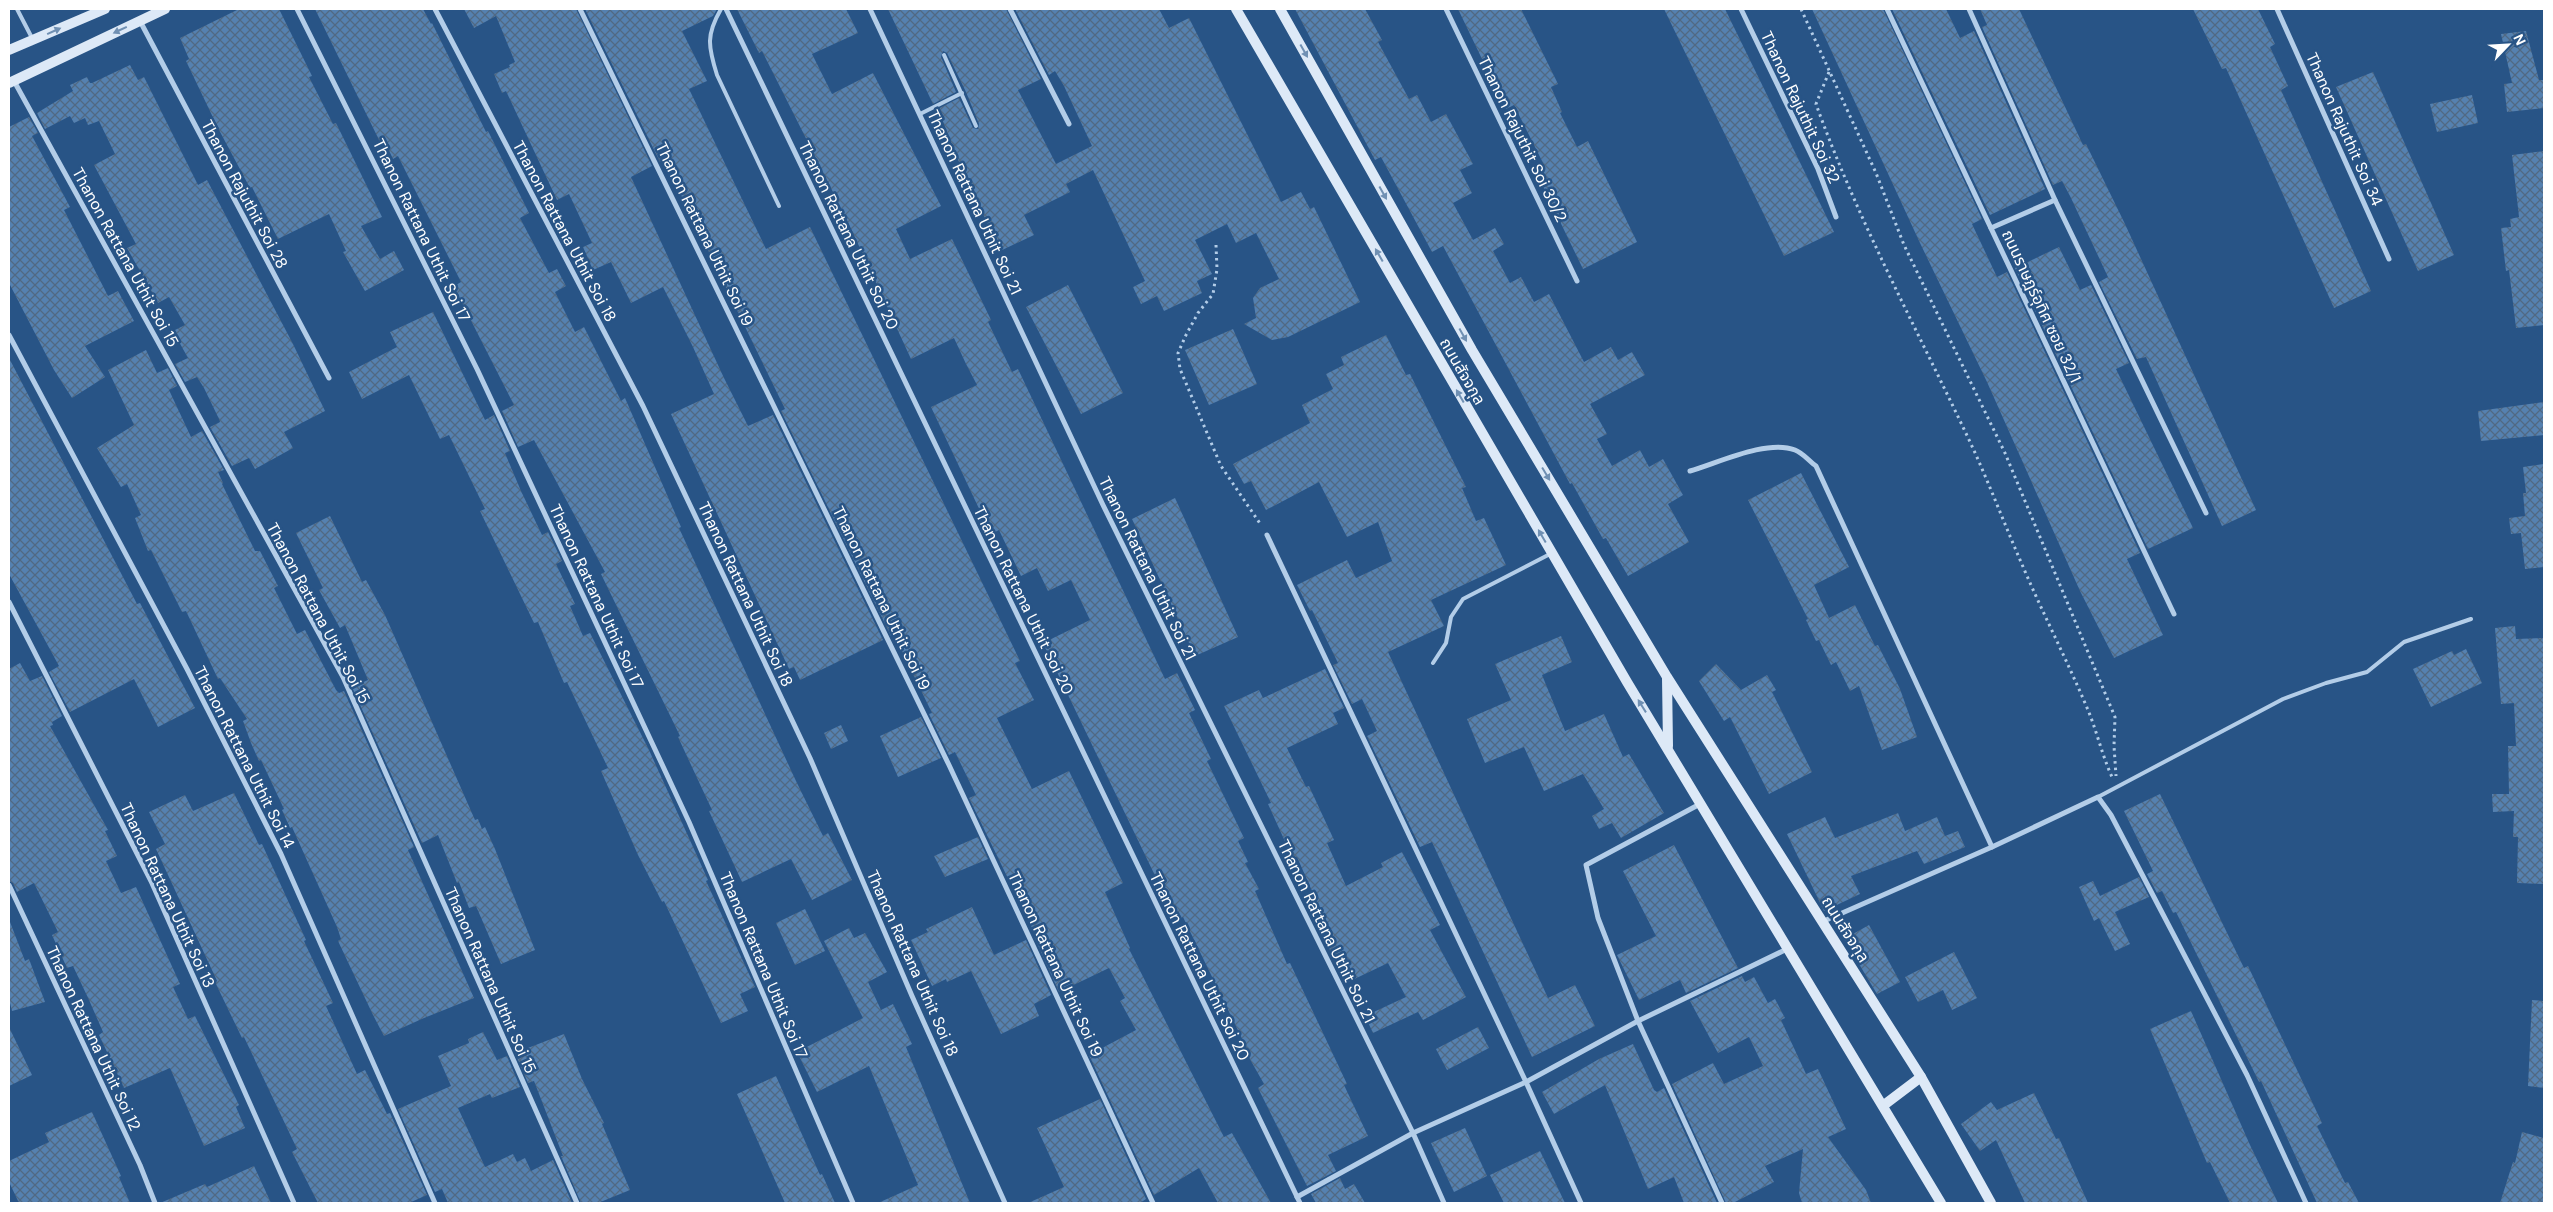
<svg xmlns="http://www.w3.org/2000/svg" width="2553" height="1212" font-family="'DM Sans','Noto Sans Thai',sans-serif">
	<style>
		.building { fill: url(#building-cross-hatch) }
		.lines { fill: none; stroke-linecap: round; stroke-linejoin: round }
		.path { stroke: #b3cde8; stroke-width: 3; stroke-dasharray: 2.5 4; stroke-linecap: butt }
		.lane { stroke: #b3cde8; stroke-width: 4 }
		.street { stroke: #b3cde8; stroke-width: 5 }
		.secondary { stroke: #dde9f7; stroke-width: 10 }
		.oneway { fill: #7090b3 }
		.labels { text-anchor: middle; stroke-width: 5; stroke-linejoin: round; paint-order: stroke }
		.street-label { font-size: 16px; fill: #fff; stroke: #285486 }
	</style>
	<defs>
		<pattern id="building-cross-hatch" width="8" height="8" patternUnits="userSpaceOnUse" patternTransform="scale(1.25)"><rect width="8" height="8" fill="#5581b0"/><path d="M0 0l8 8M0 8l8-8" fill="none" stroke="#516983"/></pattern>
	</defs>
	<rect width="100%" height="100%" fill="#285486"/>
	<g class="building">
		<polygon points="239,9 279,9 312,76 309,77 333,124 336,123 382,217 361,226 380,259 394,251 404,270 365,291 343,252 346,251 329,214 278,239 252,187 250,188 219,130 186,61 189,59 180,38"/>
		<polygon points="315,9 423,9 431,24 432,23 486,132 488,131 529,213 520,218 549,273 557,269 566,286 555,292 575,332 584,327 621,401 625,398 681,527 679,528 796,781 823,836 828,833 852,880 812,900 791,859 742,882 709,811 712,810 678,737 680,736 601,574 605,572 534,440 518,447 502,411 514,405 456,291 456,285 461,282 398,156 393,159 384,140 380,142"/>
		<polygon points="464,9 576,9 652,166 631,177 724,378 748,426 773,415 883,640 800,680 794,667 789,669 671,414 714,394 693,347 663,287 631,303 611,262 593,270 583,247 592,243 569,194 557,200 506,91 502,93 494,74 510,67 509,65 515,62 496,16 474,28"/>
		<polygon points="585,9 717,9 713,16 682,31 707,81 689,89 766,249 810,227 1020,661 1015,663 1034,700 997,718 1032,789 1069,771 1123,883 1105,892 1130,948 1129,949 1224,1137 1232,1133 1271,1203 1218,1203 1199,1168 1154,1195 1089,1055 1136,1030 1120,1001 1125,998 1109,968 1059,992 1034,936 1036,936 969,798 976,795 955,752 949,755 929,714 932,713 894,635 891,636 781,411 785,409 664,160 660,162"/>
		<polygon points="737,9 846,9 858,33 812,54 832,94 873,73 941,206 896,229 910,259 952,239 991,320 988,322 1012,372 1018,369 1165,679 1177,673 1195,710 1189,713 1211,759 1207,761 1244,838 1238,841 1248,862 1245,863 1259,889 1255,891 1287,964 1290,963 1347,1084 1344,1085 1368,1136 1328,1155 1336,1171 1307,1186 1258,1088 1264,1084 1247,1054 1249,1053 1183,917 1179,919 1163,885 1160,886 1043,643 1090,620 1071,580 1048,591 1037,568 1021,576 999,530 991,534 931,407 977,385 966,364 954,338 911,359 847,220 762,51 759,53"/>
		<polygon points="888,9 1006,9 1041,79 1018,90 1056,164 1092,146 1064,86 1055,71 1049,75 1015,9 1159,9 1169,28 1189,18 1281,202 1301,192 1310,209 1314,207 1360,302 1288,337 1272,340 1244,324 1256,318 1253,298 1260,288 1279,279 1256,233 1236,243 1227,224 1195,240 1212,274 1197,281 1202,293 1164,311 1157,296 1141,304 1133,287 1145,281 1093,170 1066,184 1070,192 1024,215 1034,235 1000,251 958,160 938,109 959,98 973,128 978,129 979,124 966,92 947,53 943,51 941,57 956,92 933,104"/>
		<polygon points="1295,9 1365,9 1382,40 1378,42 1409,99 1417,95 1431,122 1446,114 1473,164 1460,170 1472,193 1453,203 1473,240 1495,228 1504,244 1493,251 1510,283 1521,277 1534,302 1549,294 1584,362 1611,347 1618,360 1632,352 1645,375 1590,404 1607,434 1597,439 1612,466 1640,450 1649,467 1663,459 1683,495 1668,504 1689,542 1628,576 1606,538 1603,539 1572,483 1570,484 1443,246 1432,252 1381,157 1375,160"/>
		<polygon points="1458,9 1521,9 1558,84 1551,87 1562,112 1560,113 1577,147 1588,141 1637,242 1583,269 1534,168 1543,163 1514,105 1506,109"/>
		<polygon points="1664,9 1725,9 1834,232 1784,256"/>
		<polygon points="1812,9 1883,9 1982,219 1972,224 1997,277 2007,272 2140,553 2127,559 2163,635 2114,658 2080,591 1987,382 1920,243"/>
		<polygon points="1892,9 1946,9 1960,38 1974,31 2045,189 1990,215"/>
		<polygon points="1980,9 2019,9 2083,145 2086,144 2125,224 2256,510 2222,526 2146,357 2137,359 2099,282 2108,277 2070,196 2062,181 2053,185 1982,27 1987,25"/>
		<polygon points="2193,9 2258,9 2275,44 2270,47 2288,86 2281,90 2371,291 2334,308 2226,68 2222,69"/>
		<polygon points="2526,31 2539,80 2544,80 2544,108 2507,112 2504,84 2512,83 2501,34"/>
		<polygon points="130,65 138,80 144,77 198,185 207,180 293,344 325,411 284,432 293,448 255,469 249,458 232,466 210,427 220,422 219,419 204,388 197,377 185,382 175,364 188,358 173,331 185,325 169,297 158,303 127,248 136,244 94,165 115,154 99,121 88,125 85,118 74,123 70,116 45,129 37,113 73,91 70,85 87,77 90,83 92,83"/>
		<polygon points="2373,72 2454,255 2418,271 2336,87"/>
		<polygon points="2472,95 2478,123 2437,132 2430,104"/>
		<polygon points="29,117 38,133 32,136 70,207 64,210 108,296 118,291 134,321 85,346 105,377 72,398 54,370 9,283 9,127"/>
		<polygon points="2544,151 2544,325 2516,328 2509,270 2506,271 2501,228 2511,227 2510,219 2519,217 2512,155"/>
		<polygon points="2059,247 2080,290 2091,285 2129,363 2116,369 2193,528 2148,549 2015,268"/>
		<polygon points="1068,285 1123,393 1081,414 1026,307"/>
		<polygon points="433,312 485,420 494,415 510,451 505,453 521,491 542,535 548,532 562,561 556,564 575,604 570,606 583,636 590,633 649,750 708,880 706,881 755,987 740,994 748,1011 721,1023 664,901 662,902 638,855 601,771 608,768 567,682 564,683 538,622 534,623 480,511 485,509 449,435 440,439 409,375 362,399 349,372 397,347 390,332"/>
		<polygon points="1233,329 1257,384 1209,405 1185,350"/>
		<polygon points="1386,335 1406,375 1410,374 1466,487 1462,488 1476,521 1484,518 1506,565 1431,600 1444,626 1388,652 1548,998 1575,985 1595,1026 1532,1057 1432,842 1420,847 1367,736 1377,731 1362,699 1352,704 1333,665 1338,663 1312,610 1310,611 1297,585 1347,560 1356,578 1392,561 1378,522 1347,537 1319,482 1266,510 1251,481 1244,484 1233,464 1310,423 1302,405 1333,389 1326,374 1344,365 1341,357"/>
		<polygon points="146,350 157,373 168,368 177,386 169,390 191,437 202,431 224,470 218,472 223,483 222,484 255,551 260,551 278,586 274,588 297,634 305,630 336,690 339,693 344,691 414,847 408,850 474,998 424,1018 384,1036 373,1015 338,941 341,939 337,927 292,827 290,828 282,810 284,809 261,760 259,761 251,743 243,721 247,719 220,678 218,679 186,611 182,612 151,550 148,551 135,518 141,515 127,484 121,487 97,448 134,425 108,370"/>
		<polygon points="9,358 137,604 140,603 195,708 158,727 134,679 70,712 49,672 59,666 9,574"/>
		<polygon points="2544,402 2544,435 2481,441 2478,411"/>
		<polygon points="2544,464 2544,567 2525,569 2521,533 2511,534 2509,518 2525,516 2523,493 2526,493 2523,467"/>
		<polygon points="1801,473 1849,567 1814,585 1829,618 1855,605 1875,646 1878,645 1900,689 1917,737 1882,750 1859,686 1850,691 1836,662 1831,665 1819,640 1816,641 1806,620 1808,619 1748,500"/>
		<polygon points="1175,498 1238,637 1195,656 1132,519"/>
		<polygon points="330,516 362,582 366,580 385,615 475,820 478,819 482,829 485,827 495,849 535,950 501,964 476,906 469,908 459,882 457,883 438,835 422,843 352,687 368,680 345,625 340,628 319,590 323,588 296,533"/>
		<polygon points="2515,626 2516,639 2544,638 2544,884 2517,883 2518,837 2513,837 2514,811 2493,812 2492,794 2509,794 2508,746 2516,746 2514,703 2501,704 2495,628"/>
		<polygon points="1561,636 1572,662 1542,675 1565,731 1604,714 1623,757 1629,754 1664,813 1621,838 1612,823 1599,829 1592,816 1604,809 1583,774 1544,791 1524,747 1485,763 1467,719 1511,700 1495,664"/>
		<polygon points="2466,649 2482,683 2431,707 2413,669 2452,651 2454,655"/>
		<polygon points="20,663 30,681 42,676 62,716 52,722 53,725 50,726 108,830 105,831 117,856 106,861 121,893 136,887 180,984 173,987 188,1019 195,1016 239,1105 236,1107 245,1128 204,1146 170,1068 124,1088 99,1035 103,1032 89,1000 73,966 67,968 52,935 58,932 34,883 17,892 13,883 9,881 9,669"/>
		<polygon points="1716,664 1741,690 1767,675 1776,690 1772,692 1812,772 1769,794 1730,717 1724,721 1699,681"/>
		<polygon points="1325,669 1344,708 1333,713 1338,724 1287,748 1306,787 1309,786 1334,840 1327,843 1346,886 1383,867 1381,863 1402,852 1440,925 1430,930 1466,997 1423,1020 1418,1012 1373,1033 1365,1016 1406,997 1388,963 1346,983 1307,904 1316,900 1297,857 1293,859 1268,804 1271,803 1224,706 1259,690 1263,698"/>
		<polygon points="921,717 941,758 898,777 880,736"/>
		<polygon points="841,725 848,741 831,749 824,733"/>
		<polygon points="234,793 259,845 262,844 306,940 304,941 333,1003 326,1006 357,1074 365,1070 387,1114 390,1113 427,1195 409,1203 318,1203 292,1152 297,1149 244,1037 242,1038 215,982 217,981 156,849 165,844 149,812 185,795 193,811"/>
		<polygon points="2160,794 2244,968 2248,966 2322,1123 2317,1126 2345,1183 2348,1182 2359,1203 2317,1203 2261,1081 2259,1082 2176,912 2173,913 2162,891 2157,893 2147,874 2153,871 2124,811"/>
		<polygon points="1898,813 1905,831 1937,817 1945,836 1958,831 1965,847 1924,864 1917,851 1851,876 1860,894 1824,911 1787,834 1825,817 1835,838"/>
		<polygon points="978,837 988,859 945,877 934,856"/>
		<polygon points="1674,845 1738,968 1686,993 1680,980 1639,1000 1617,955 1656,936 1623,871"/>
		<polygon points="2139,877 2149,897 2115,912 2130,944 2115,951 2099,918 2094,921 2079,887 2093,881 2100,896"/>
		<polygon points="972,907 994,955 1026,940 1051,995 1034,1004 1039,1016 1001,1034 971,971 947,982 946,979 932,986 911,940 928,932 926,929"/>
		<polygon points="805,909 825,951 795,965 776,923"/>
		<polygon points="10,922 25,961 29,959 45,1002 12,1011 9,999"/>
		<polygon points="1869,925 1900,982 1877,994 1844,939"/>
		<polygon points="849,928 854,938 865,933 887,972 868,982 881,1010 893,1004 912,1044 906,1047 970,1203 878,1203 918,1185 869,1066 817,1092 797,1052 863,1018 824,941"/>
		<polygon points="1954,952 1977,998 1952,1010 1943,990 1918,1002 1905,977"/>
		<polygon points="1742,976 1745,982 1754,977 1768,1003 1775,999 1785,1018 1781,1020 1806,1074 1818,1069 1846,1129 1828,1137 1866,1190 1871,1203 1802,1203 1799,1193 1803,1149 1765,1166 1774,1182 1733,1203 1726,1203 1672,1084 1713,1063 1724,1084 1763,1066 1749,1037 1718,1053 1690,1001"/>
		<polygon points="2532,1000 2544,1001 2544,1088 2528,1086"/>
		<polygon points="2191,1011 2250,1145 2278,1203 2230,1203 2210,1162 2207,1163 2150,1029"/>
		<polygon points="9,1027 32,1075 9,1086"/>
		<polygon points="1478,1027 1489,1048 1447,1070 1436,1049"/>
		<polygon points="483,1032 497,1060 507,1056 520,1087 492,1098 490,1094 458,1108 485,1167 513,1154 517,1162 525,1158 531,1171 553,1160 572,1203 448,1203 442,1189 435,1192 398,1109 451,1086 438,1056 469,1043 468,1039"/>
		<polygon points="564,1034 582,1079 604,1123 602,1124 630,1190 598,1203 581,1203 561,1156 563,1156 534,1081 528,1083 515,1053"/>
		<polygon points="1633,1044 1654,1090 1657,1092 1664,1088 1717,1203 1684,1203 1674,1177 1648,1189 1605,1085 1554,1114 1542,1092 1599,1059"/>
		<polygon points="776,1076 820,1175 822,1174 835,1203 785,1203 737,1094"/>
		<polygon points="2034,1093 2056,1139 2059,1138 2088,1203 2025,1203 1996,1140 1980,1151 1961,1124 1991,1102 1997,1110"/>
		<polygon points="1100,1099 1146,1199 1140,1203 1028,1203 1064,1187 1037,1128"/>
		<polygon points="92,1112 121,1176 119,1177 130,1203 19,1203 9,1182 9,1161 49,1142 45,1133"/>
		<polygon points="1465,1128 1487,1176 1454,1192 1431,1143"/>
		<polygon points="2522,1132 2544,1138 2544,1203 2500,1203 2513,1162 2515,1163"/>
		<polygon points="1540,1151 1565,1203 1504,1203 1490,1175"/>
		<polygon points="254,1166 271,1203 160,1203 205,1184 207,1187"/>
		<polygon points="1340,1178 1345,1189 1354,1184 1365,1203 1316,1203 1311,1194"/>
	</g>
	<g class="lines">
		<g class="path">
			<polyline points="1801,9 1876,173 1904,245 2005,453 2115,717 2114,746 2116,776"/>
			<path d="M1829 72 1816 104C1858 221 1918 331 1971 444 1989 483 2004 523 2021 562 2042 612 2067 660 2088 710 2097 732 2102 755 2112 777"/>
			<polyline points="1216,245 1217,269 1213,294 1198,313 1186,335 1178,353 1180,369 1221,466 1261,525"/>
		</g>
		<g class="lane">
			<polyline points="17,9 32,38"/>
			<path d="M721 9C706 35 708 46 717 75L779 206"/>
			<polyline points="944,55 976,126"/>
			<polyline points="920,114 962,93"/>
			<polyline points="1433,663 1446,643 1451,617 1463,599 1552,553"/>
			<polyline points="2098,797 2283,699 2326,683 2367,672 2404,642 2471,619"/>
		</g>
		<g class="street">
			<polyline points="297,9 477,369 689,822 853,1203"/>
			<polyline points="435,9 643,406 810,758 912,996 1005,1203"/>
			<polyline points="580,9 949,765 1153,1203"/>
			<polyline points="726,9 1300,1203"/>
			<polyline points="870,9 1103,505 1413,1133 1444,1203"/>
			<polyline points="1010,9 1069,124"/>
			<polyline points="1446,9 1577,281"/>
			<polyline points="1741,9 1818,169 1836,217"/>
			<polyline points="1887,9 2174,614"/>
			<polyline points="1969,9 2055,200 2206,513"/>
			<polyline points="2277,9 2389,259"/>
			<polyline points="140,21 329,378"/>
			<polyline points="14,81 343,677 577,1203"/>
			<polyline points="1991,228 2055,200"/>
			<polyline points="9,335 187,669 281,854 435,1203"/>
			<path d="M1690 471C1718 463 1767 439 1795 450 1803 453 1809 461 1816 466L1992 847"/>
			<polyline points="1267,535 1526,1082 1581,1203"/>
			<polyline points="9,602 151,881 294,1203"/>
			<polyline points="1700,804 1586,865 1598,918 1638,1021 1722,1203"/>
			<polyline points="9,885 140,1165 155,1203"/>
			<polyline points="1824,921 1992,847 2098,797 2111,815 2247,1075 2306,1203"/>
			<polyline points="1297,1197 1413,1133 1526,1082 1638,1021 1787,949"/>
		</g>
		<g class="secondary">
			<polyline points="1236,9 1627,682 1941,1203"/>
			<polyline points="1280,9 1472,350 1667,677 1921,1077 1991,1203"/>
			<polyline points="9,50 105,9"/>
			<polyline points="9,83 165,9"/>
			<polyline points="1667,678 1668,746"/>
			<polyline points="1884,1105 1921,1077"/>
		</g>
	</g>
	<defs><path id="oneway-solid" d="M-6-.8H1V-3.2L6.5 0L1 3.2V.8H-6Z" transform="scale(1.25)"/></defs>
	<g class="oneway">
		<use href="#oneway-solid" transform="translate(120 30) rotate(155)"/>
		<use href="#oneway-solid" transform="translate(54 31) rotate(-24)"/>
		<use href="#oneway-solid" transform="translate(1304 51) rotate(61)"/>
		<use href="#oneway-solid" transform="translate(1383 193) rotate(61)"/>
		<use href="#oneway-solid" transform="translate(1379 255) rotate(-120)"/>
		<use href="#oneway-solid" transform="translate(1463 335) rotate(61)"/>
		<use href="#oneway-solid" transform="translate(1460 396) rotate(-120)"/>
		<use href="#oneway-solid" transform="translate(1546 474) rotate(59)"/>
		<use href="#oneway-solid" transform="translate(1542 536) rotate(-120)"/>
		<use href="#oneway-solid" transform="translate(1642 706) rotate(-122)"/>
	</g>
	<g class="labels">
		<g class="street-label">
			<text transform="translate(1801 107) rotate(65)" y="6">Thanon Rajuthit Soi 32</text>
			<text transform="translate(2345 129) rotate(66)" y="6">Thanon Rajuthit Soi 34</text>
			<text transform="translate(1523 139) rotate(64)" y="6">Thanon Rajuthit Soi 30/2</text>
			<text transform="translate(245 194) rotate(62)" y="6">Thanon Rajuthit Soi 28</text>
			<text transform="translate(975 202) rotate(65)" y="6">Thanon Rattana Uthit Soi 21</text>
			<text transform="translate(422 230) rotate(64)" y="6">Thanon Rattana Uthit Soi 17</text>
			<text transform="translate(565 231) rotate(62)" y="6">Thanon Rattana Uthit Soi 18</text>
			<text transform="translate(705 234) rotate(64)" y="6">Thanon Rattana Uthit Soi 19</text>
			<text transform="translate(849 235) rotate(64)" y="6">Thanon Rattana Uthit Soi 20</text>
			<text transform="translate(126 257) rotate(61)" y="6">Thanon Rattana Uthit Soi 15</text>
			<text transform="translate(2042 306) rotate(65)" y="6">ถนนราษฎร์อุทิศ ซอย 32/1</text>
			<text transform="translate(1463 371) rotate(60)" y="6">ถนนสัจจกุล</text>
			<text transform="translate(1148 568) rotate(64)" y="6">Thanon Rattana Uthit Soi 21</text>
			<text transform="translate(746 594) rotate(65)" y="6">Thanon Rattana Uthit Soi 18</text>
			<text transform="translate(597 596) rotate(65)" y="6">Thanon Rattana Uthit Soi 17</text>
			<text transform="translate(882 598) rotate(64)" y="6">Thanon Rattana Uthit Soi 19</text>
			<text transform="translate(1024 600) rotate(64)" y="6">Thanon Rattana Uthit Soi 20</text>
			<text transform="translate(319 613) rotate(62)" y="6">Thanon Rattana Uthit Soi 15</text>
			<text transform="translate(245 757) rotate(63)" y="6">Thanon Rattana Uthit Soi 14</text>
			<text transform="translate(168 895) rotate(65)" y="6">Thanon Rattana Uthit Soi 13</text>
			<text transform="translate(1846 929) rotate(58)" y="6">ถนนสัจจกุล</text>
			<text transform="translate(1327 931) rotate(64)" y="6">Thanon Rattana Uthit Soi 21</text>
			<text transform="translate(913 963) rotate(66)" y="6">Thanon Rattana Uthit Soi 18</text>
			<text transform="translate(1056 964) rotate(65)" y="6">Thanon Rattana Uthit Soi 19</text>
			<text transform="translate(764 965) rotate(67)" y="6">Thanon Rattana Uthit Soi 17</text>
			<text transform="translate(1200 966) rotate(64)" y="6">Thanon Rattana Uthit Soi 20</text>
			<text transform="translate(491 980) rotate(66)" y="6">Thanon Rattana Uthit Soi 15</text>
			<text transform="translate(94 1038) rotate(65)" y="6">Thanon Rattana Uthit Soi 12</text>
		</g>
	</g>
	<rect width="2553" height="1212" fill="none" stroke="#ffffff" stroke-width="20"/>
	<g transform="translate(2508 45) rotate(65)" stroke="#285486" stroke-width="4" paint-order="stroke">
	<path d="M0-4L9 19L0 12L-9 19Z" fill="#ffffff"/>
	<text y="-8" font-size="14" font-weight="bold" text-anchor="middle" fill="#ffffff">N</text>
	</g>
</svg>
